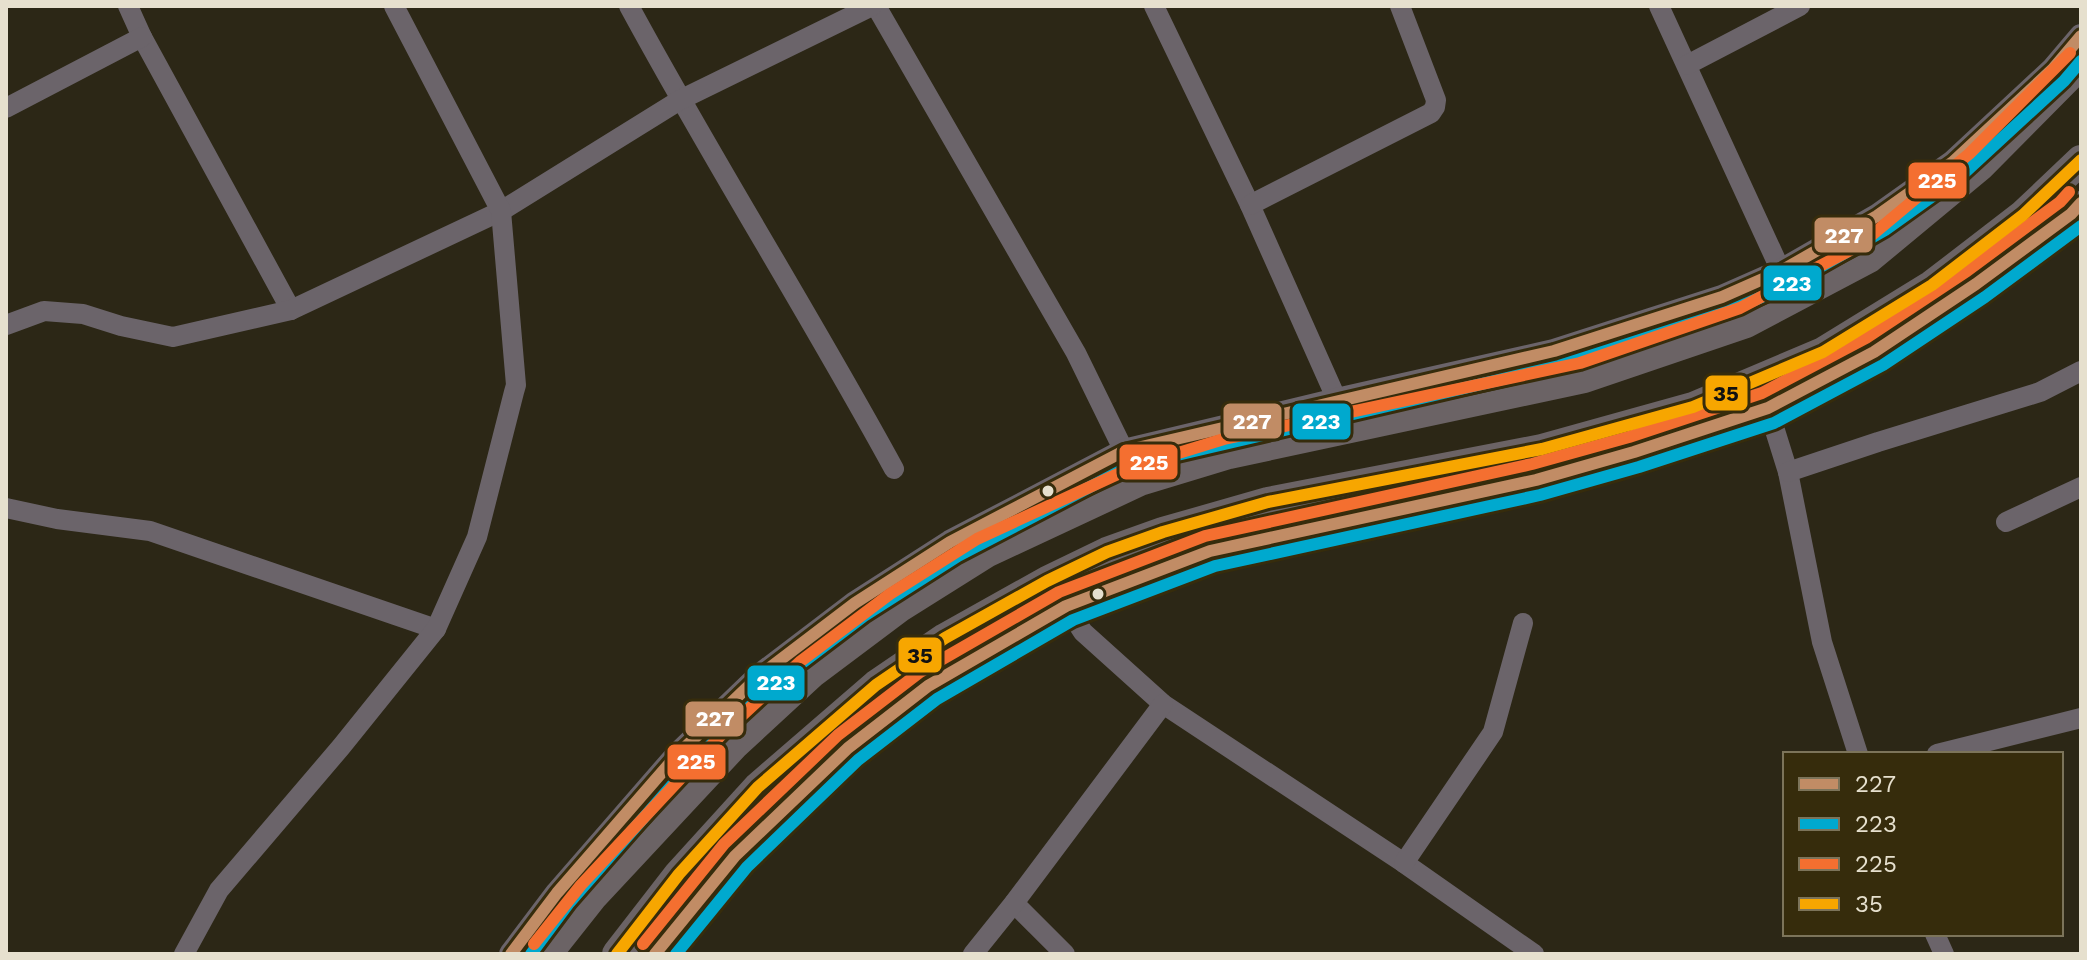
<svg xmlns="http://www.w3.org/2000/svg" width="2087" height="960" font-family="'Work Sans',sans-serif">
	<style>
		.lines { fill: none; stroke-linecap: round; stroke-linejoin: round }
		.minor { stroke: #6b646a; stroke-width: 20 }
		.tertiary { stroke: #6b646a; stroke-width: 24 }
		.primary { stroke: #6b6365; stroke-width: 30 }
		.bus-1-casing { stroke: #362c0c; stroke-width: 18 }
		.bus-2-casing { stroke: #362c0c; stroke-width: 18 }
		.bus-3-casing { stroke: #362c0c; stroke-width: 18 }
		.bus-4-casing { stroke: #362c0c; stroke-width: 18 }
		.bus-1 { stroke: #c18c65; stroke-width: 12 }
		.bus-2 { stroke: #00a9ce; stroke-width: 12 }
		.bus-3 { stroke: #f46f30; stroke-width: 12 }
		.bus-4 { stroke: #f7a600; stroke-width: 12 }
		.bus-dot { fill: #e6e0ce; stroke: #362c0c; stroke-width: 3 }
		.line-badge { stroke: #362c0c; stroke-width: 3 }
		.badge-label { font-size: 22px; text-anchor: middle; font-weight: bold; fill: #fff }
		.pale-badge-label { font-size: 22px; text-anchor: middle; font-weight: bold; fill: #111 }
	</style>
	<rect width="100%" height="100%" fill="#2c2716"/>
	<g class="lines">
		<g class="minor">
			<polyline points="128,6 142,37 291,310"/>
			<path d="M629 6C714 163 809 313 894 469"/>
			<polyline points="876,6 1076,353 1124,451"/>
			<polyline points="1154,6 1250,205 1337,400"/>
			<polyline points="1659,6 1781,271"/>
			<polyline points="1687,65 1800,6"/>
			<polyline points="6,108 142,37"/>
			<polyline points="1250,205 1431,113 1435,107 1436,100 1400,6"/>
			<polyline points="6,325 44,311 83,314 121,326 173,337 291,310 501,211 680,100 872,6"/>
			<polyline points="1768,408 1788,472 1822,642 1858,754"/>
			<polyline points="1788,472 1878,442 2040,392 2081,371"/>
			<polyline points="6,508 57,519 150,531 436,629"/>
			<polyline points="2006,522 2081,487"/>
			<polyline points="1066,606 1083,632 1163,704 1404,863 1534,954"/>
			<polyline points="1937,754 2081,718"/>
			<polyline points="1404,863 1493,732 1523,623"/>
			<polyline points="1014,903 1065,954"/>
			<polyline points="1935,934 1944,954"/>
			<polyline points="184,954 219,890 341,747 436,629 477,537 514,392 516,385 501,211 394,6"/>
			<polyline points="973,954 1014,903 1163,704"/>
		</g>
		<g class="tertiary">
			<polyline points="511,954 557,893 677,755 759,676 855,603 950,542 1124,451 1337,400 1554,351 1722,297 1781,271 1877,216 1953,162 2053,69 2081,36"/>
			<polyline points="655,954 735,856 848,748 928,686 1066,606 1210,551 1536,480 1634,452 1768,408 1874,352 1976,284 2071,214 2081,203"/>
		</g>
		<g class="primary">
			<polyline points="547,954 593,896 734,745 812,673 900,607 986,553 1140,481 1229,454 1584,378 1746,323 1869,258 1980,166 2081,64"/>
			<polyline points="617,954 679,874 758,787 876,685 945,638 1047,581 1107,552 1163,532 1268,502 1542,449 1693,407 1823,352 1932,285 2023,215 2081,160"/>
		</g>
		<g class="bus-1-casing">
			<g id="bus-1">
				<polyline points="511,954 557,893 677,755 759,676 855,603 950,542 1124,451 1554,351 1722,297 1781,271 1877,216 1953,162 2053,69 2081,36"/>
				<polyline points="655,954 735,856 848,748 928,686 1066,606 1210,551 1536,480 1634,452 1768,408 1874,352 1976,284 2071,214 2081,203"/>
			</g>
		</g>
		<g class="bus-2-casing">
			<g id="bus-2">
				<polyline points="531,954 569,903 689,766 769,688 864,616 958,556 1130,466 1559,366 1727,312 1787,286 1885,230 1962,175 2064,81 2081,61"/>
				<polyline points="676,954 747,867 858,760 937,699 1073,620 1215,566 1540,495 1639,467 1774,423 1883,365 1985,297 2081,226"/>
			</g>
		</g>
		<g class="bus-3-casing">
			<g id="bus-3">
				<polyline points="534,944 581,885 722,734 801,661 890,594 977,539 1133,467 1224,439 1580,363 1740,308 1860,245 1969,154 2070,53"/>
				<polyline points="643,944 724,844 838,735 920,672 1059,592 1205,536 1532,464 1629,437 1762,393 1866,338 1967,271 2060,202 2069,192"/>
			</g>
		</g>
		<g class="bus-4-casing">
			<polyline id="bus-4" points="617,954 679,874 758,787 876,685 945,638 1047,581 1107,552 1163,532 1268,502 1542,449 1693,407 1823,352 1932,285 2023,215 2081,160"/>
		</g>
		<use href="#bus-1" class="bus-1"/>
		<use href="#bus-2" class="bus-2"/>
		<use href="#bus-3" class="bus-3"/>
		<use href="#bus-4" class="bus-4"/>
	</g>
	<g class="bus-dot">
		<circle cx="1048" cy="491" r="7"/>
		<circle cx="1098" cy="594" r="7"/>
	</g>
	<g class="line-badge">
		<rect x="1907" y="161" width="61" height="39" rx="8" fill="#f46f30"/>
		<rect x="1813" y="216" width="61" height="38" rx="8" fill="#c18c65"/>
		<rect x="1762" y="264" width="61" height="38" rx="8" fill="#00a9ce"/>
		<rect x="1704" y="374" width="45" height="38" rx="8" fill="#f7a600"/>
		<rect x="1222" y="402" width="61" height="38" rx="8" fill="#c18c65"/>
		<rect x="1291" y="402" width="61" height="39" rx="8" fill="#00a9ce"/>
		<rect x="1118" y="443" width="61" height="38" rx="8" fill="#f46f30"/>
		<rect x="897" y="636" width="46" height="38" rx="8" fill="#f7a600"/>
		<rect x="746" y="664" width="60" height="38" rx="8" fill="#00a9ce"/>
		<rect x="684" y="700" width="61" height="38" rx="8" fill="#c18c65"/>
		<rect x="666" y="743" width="61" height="38" rx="8" fill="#f46f30"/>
	</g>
	<g class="badge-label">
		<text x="1937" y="188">225</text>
		<text x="1844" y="243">227</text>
		<text x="1792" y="291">223</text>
		<text x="1252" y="429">227</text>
		<text x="1321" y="429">223</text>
		<text x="1149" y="470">225</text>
		<text x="776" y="690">223</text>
		<text x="715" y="726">227</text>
		<text x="696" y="769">225</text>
	</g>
	<g class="pale-badge-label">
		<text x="1726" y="401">35</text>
		<text x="920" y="663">35</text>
	</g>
	<rect width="2087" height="960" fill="none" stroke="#e6e0ce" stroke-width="16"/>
	<rect x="1783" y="752" width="280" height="184" fill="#362c0c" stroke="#7c745a" stroke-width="2"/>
	<rect x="1799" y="778" width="40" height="12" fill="#c18c65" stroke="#7c745a" stroke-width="2"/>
	<text x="1855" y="792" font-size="24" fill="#e6e0ce">227</text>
	<rect x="1799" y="818" width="40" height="12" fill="#00a9ce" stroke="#7c745a" stroke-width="2"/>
	<text x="1855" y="832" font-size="24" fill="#e6e0ce">223</text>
	<rect x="1799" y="858" width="40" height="12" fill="#f46f30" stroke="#7c745a" stroke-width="2"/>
	<text x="1855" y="872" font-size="24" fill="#e6e0ce">225</text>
	<rect x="1799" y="898" width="40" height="12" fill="#f7a600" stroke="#7c745a" stroke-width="2"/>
	<text x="1855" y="912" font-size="24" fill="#e6e0ce">35</text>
</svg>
